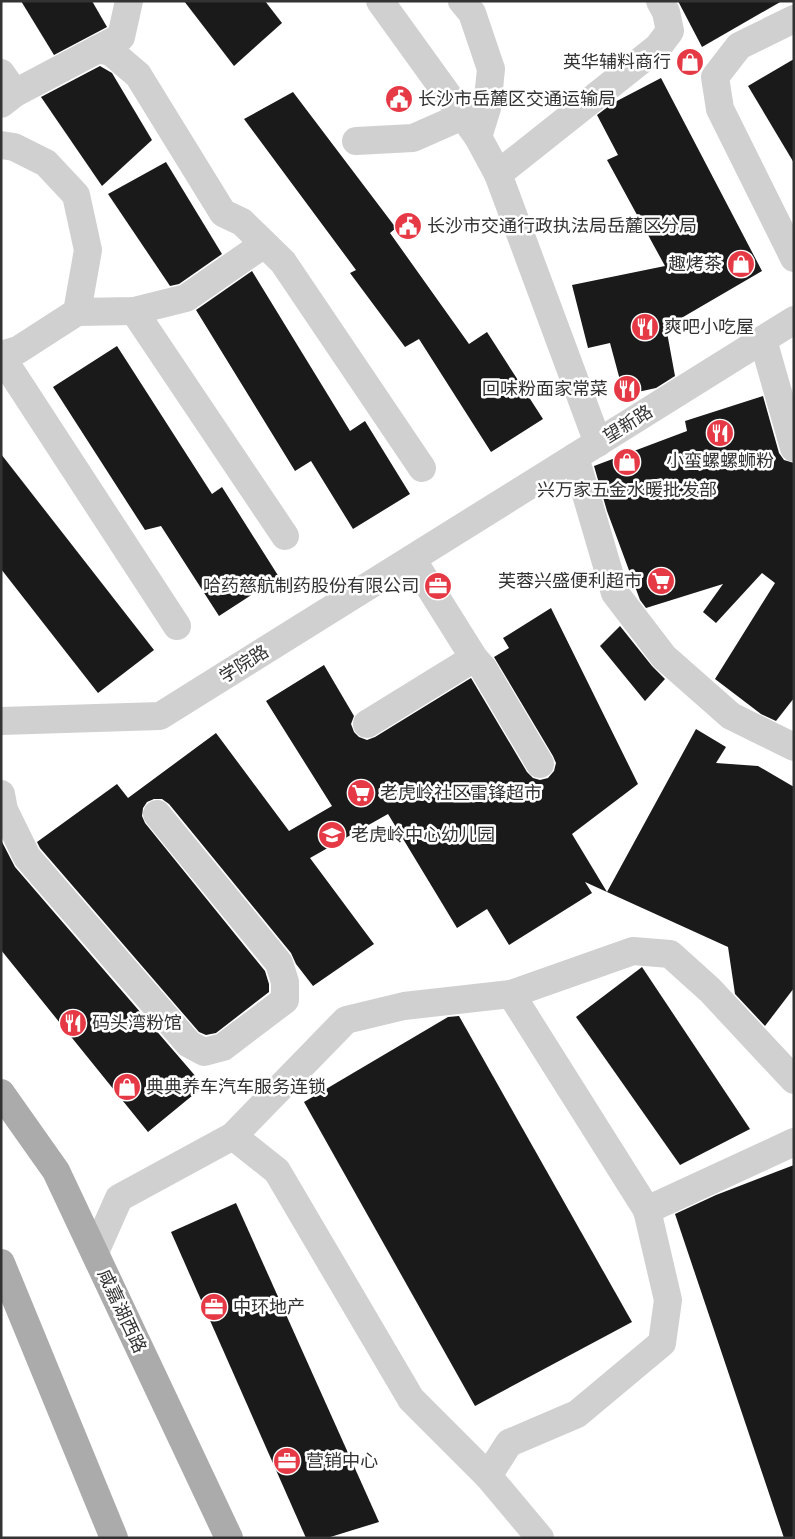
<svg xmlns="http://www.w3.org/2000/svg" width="795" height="1539" font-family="'Archivo Narrow','Noto Sans SC',sans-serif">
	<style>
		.building { fill: #1a1a1a }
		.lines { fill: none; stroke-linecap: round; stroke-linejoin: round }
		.minor { stroke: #d0d0d0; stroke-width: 28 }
		.major { stroke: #ababab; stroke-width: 28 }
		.labels { text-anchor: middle; stroke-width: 5; stroke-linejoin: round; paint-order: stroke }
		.poi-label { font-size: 18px; fill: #333; stroke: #fff; text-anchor: start }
		.street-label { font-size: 18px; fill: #333; stroke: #fff }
	</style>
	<rect width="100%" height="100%" fill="#fff"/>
	<g class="building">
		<polygon points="21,1 92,1 107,27 54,55"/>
		<polygon points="184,1 265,1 282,23 234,66"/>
		<polygon points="678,1 782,1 702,47"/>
		<polygon points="794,59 794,163 748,86"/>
		<polygon points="100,66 112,73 152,140 102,186 41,97"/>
		<polygon points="661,78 762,271 666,327 675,376 656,388 624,395 610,343 588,348 572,285 665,266 607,160 618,155 597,115 613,103"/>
		<polygon points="293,92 396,228 390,233 469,344 487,332 543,419 491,452 419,339 405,347 350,273 356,270 244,119"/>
		<polygon points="166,162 222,254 179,284 170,286 108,194"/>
		<polygon points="252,271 350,431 365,421 410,494 353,529 311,461 295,471 196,310"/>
		<polygon points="117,346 212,494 222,487 279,577 219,616 161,526 145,530 53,387"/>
		<polygon points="763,396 779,453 784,460 794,463 794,698 776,721 761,714 715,679 775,583 762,573 716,623 703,612 723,584 646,608 640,600 607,511 594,466 687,431 685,421"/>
		<polygon points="1,454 154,650 98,693 1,569"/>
		<polygon points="551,608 638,784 572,834 607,892 696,729 726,747 716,763 758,766 794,787 794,988 765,1026 735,994 728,947 585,882 592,893 509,945 487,909 457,928 388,814 310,858 374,944 313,986 296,964 291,953 169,804 162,799 154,799 147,802 143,808 142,816 145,823 265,971 269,984 269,992 216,1033 206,1035 199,1032 40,848 37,842 117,784 128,798 216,733 289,831 332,806 266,701 324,665 354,716 351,724 354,732 359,737 367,740 375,737 471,678 527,772 533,778 540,780 548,778 554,771 556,763 553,756 494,657 509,648 503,638"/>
		<polygon points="620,626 652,666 665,679 645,701 600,646"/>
		<polygon points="1,840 15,867 204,1086 148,1132 1,950"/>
		<polygon points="642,967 750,1129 680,1165 576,1017"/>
		<polygon points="459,1016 632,1322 475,1406 304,1102 448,1017"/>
		<polygon points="794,1165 794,1538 784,1538 675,1214 716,1195"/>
		<polygon points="236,1203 379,1522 327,1538 306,1538 171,1232"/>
	</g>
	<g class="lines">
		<g class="minor">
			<polyline points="380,1 478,137 498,174 658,47 670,31 666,12 660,1"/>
			<polyline points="462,1 472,13 491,69 487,108 478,137"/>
			<polyline points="794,19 739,46 715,77 720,109 794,258"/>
			<polyline points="98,49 111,52 138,75 223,213 242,222 283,262 422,468"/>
			<polyline points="1,73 15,93"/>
			<polyline points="1,104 15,93 121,37 129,1"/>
			<polyline points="356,141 413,138 463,116"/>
			<polyline points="1,145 14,147 46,163 76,195 88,250 77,312 18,350 1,355"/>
			<polyline points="498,174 598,443"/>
			<polyline points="134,311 285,536"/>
			<polyline points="77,312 134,311 186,298 264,244"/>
			<polyline points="763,340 794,448"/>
			<polyline points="1,356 177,626"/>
			<polyline points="575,457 615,593 664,657 731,716 794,747"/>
			<polyline points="412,559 474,658 483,668 540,764"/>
			<polyline points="1,721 160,716 794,320"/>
			<polyline points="367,724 474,658"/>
			<polyline points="1,794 4,810 27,857 189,1044 204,1052 223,1047 285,1000 285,982 279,963 157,814"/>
			<polyline points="511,994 647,1210 794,1142"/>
			<polyline points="233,1136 277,1171 411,1399 488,1476 509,1443 577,1414 662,1343 668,1300 647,1210"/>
			<polyline points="95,1252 119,1198 233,1136 346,1020 404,1006 511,994 633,951 670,954 710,990 794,1080"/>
			<polyline points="488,1476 540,1538"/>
		</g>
		<g class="major">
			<polyline points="1,1093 56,1171 229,1538"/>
			<polyline points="1,1263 114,1538"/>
		</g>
	</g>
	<defs>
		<g id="shop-disc" transform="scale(1.4375)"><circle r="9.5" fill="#e63946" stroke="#fff"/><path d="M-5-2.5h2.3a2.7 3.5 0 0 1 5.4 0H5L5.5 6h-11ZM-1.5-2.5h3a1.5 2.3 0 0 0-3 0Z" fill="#fff"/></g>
		<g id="civic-disc" transform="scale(1.4375)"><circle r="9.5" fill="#e63946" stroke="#fff"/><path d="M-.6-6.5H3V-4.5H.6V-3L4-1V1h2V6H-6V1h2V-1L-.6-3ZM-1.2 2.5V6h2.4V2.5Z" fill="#fff"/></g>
		<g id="restaurant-disc" transform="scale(1.4375)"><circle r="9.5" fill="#e63946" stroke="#fff"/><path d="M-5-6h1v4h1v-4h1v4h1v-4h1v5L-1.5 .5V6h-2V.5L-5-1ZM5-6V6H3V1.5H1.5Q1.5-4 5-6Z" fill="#fff"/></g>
		<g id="supermarket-disc" transform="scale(1.4375)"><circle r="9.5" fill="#e63946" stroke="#fff"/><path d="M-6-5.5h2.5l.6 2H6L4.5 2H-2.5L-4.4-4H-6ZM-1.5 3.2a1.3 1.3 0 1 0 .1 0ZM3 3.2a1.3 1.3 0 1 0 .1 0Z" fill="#fff"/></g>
		<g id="office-disc" transform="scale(1.4375)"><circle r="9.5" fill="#e63946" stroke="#fff"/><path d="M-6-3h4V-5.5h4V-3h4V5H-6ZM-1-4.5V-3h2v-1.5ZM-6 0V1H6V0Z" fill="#fff"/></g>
		<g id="school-disc" transform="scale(1.4375)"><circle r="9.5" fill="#e63946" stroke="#fff"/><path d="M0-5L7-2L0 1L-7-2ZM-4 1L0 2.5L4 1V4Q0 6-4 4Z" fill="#fff"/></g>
	</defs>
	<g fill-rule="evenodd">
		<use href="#shop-disc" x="690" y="62"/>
		<use href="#civic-disc" x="399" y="99"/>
		<use href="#civic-disc" x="408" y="226"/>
		<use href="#shop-disc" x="741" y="264"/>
		<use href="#restaurant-disc" x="645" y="327"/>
		<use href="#restaurant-disc" x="627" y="389"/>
		<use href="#restaurant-disc" x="720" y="433"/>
		<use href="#shop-disc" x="627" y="462"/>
		<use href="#supermarket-disc" x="661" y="581"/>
		<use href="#office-disc" x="438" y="586"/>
		<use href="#supermarket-disc" x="361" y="793"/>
		<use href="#school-disc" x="332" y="835"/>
		<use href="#restaurant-disc" x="73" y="1023"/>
		<use href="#shop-disc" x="127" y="1087"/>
		<use href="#office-disc" x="214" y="1307"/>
		<use href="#office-disc" x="287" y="1461"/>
	</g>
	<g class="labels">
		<g class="poi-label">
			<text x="671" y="68" text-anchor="end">英华辅料商行</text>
			<text x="418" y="105">长沙市岳麓区交通运输局</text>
			<text x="427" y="232">长沙市交通行政执法局岳麓区分局</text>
			<text x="722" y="270" text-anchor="end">趣烤茶</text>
			<text x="664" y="333">爽吧小吃屋</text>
			<text x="608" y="395" text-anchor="end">回味粉面家常菜</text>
			<text x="720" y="467" text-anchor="middle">小蛮螺螺蛳粉</text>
			<text x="627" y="496" text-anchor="middle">兴万家五金水暖批发部</text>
			<text x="642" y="587" text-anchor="end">芙蓉兴盛便利超市</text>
			<text x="419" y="592" text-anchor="end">哈药慈航制药股份有限公司</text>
			<text x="380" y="799">老虎岭社区雷锋超市</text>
			<text x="351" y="841">老虎岭中心幼儿园</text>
			<text x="92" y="1029">码头湾粉馆</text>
			<text x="146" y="1093">典典养车汽车服务连锁</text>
			<text x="233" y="1313">中环地产</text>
			<text x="306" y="1467">营销中心</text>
		</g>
		<g class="street-label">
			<text transform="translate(628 424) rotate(-32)" y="6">望新路</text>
			<text transform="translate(244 664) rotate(-32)" y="6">学院路</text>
			<text transform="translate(122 1311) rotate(65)" y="6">咸嘉湖西路</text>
		</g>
	</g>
	<rect width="795" height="1539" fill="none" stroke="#333333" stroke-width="5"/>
</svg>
